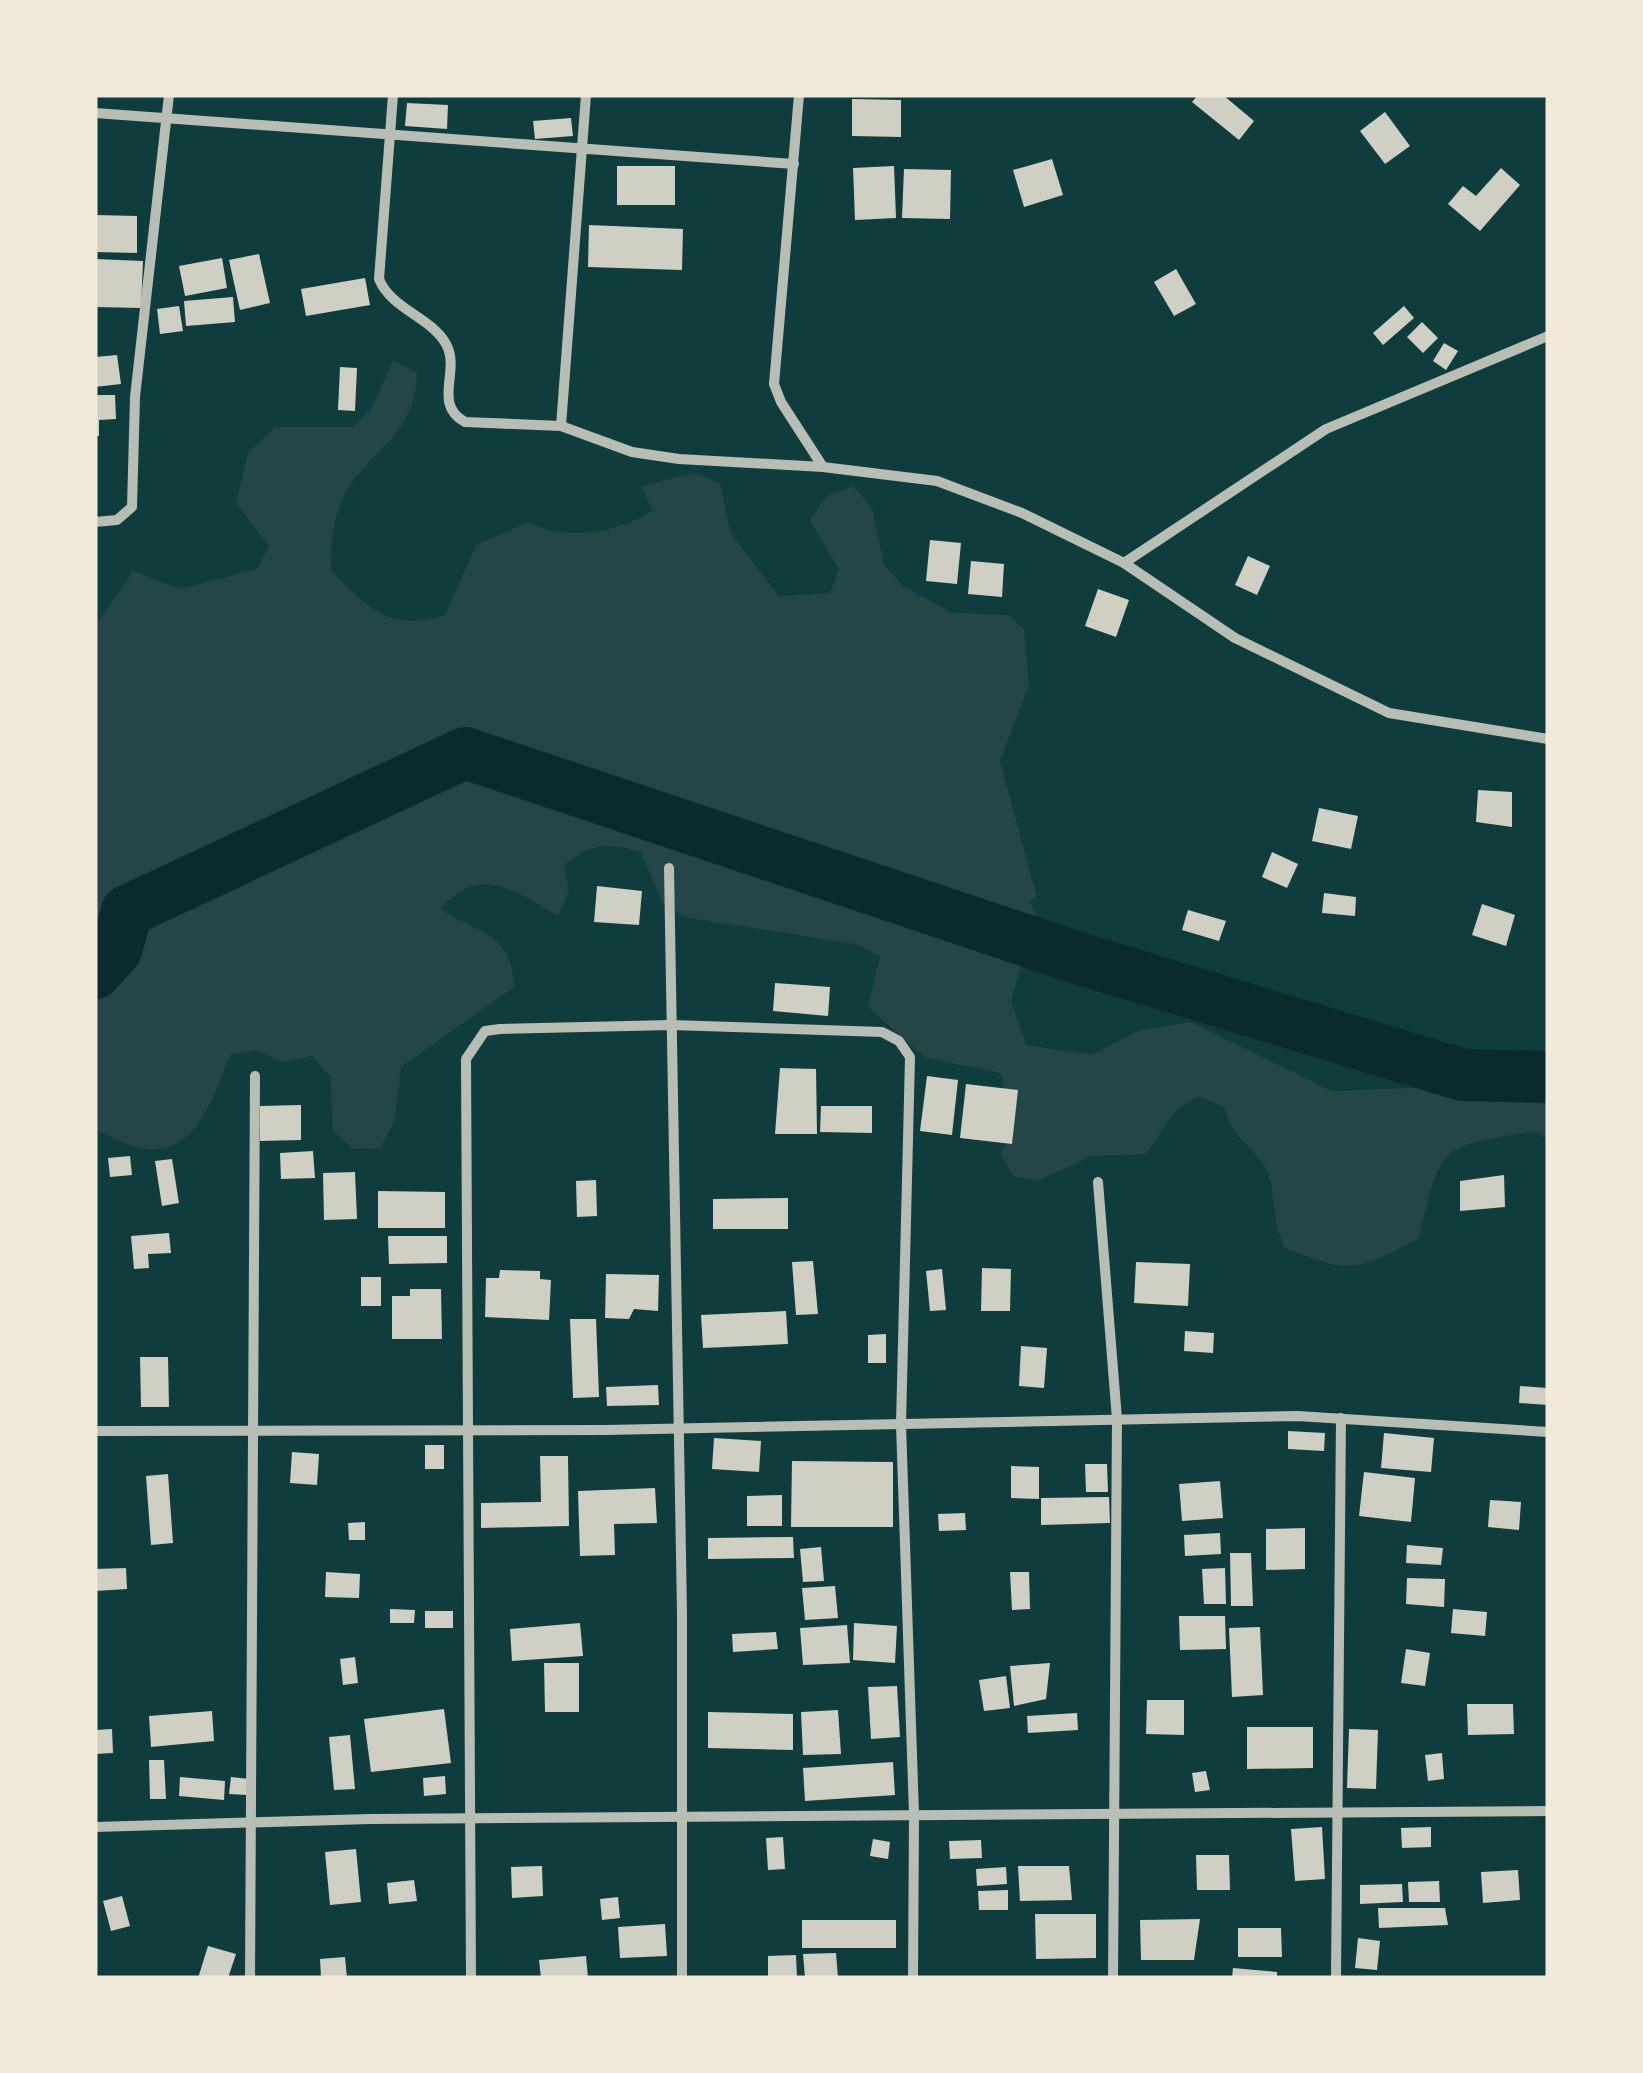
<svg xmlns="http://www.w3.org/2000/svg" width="1643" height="2073" font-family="'Golos Text',sans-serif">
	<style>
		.green { fill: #244646 }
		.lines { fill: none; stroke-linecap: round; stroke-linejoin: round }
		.river { stroke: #0a2a2b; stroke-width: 52 }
		.building { fill: #cfcfc3 }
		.minor { stroke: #b8beb3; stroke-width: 10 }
	</style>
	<rect width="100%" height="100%" fill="#0f3d3e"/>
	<path class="green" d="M393 360 417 373C416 430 381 443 350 485 334 508 330 543 331 570 366 607 391 633 445 615L476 545 529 522C566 542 617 533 652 511L642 486 695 473 720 483 731 534 779 596 830 593 839 569 810 520 827 496 853 486 872 508 884 564 903 586 952 613 1008 615 1024 629 1029 685 1000 761 1037 897 1030 901 1036 915 1011 1001 1026 1045 1092 1055 1138 1031 1190 1022 1332 1091 1548 1083V1140L1535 1131C1435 1149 1444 1141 1418 1239 1354 1272 1352 1274 1285 1248 1270 1218 1277 1191 1267 1171 1255 1145 1234 1144 1224 1107L1199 1096 1177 1109 1146 1154 1091 1156 1040 1180 1014 1177 1001 1155 1012 1128 1001 1073 926 1058 868 1007 880 956 856 944 683 917 662 902 641 852C608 842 591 843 564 865L569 891 558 916C514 890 480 864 440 909 480 935 511 931 514 987L401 1067 394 1123 380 1148 353 1149 333 1131 330 1076 312 1056 282 1062 256 1050 230 1055C215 1091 199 1154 147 1149 131 1148 111 1136 95 1130V626L133 571 180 589 257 569 269 546 236 503 248 453 275 427H352L372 408Z"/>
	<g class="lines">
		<polyline class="river" points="95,973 116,950 127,911 465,753 1081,959 1463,1075 1548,1077"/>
	</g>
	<g class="building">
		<polygon points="1198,95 1223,95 1254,121 1239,140 1192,102"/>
		<polygon points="852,99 901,100 901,137 852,136"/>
		<polygon points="407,103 448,105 447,129 405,126"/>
		<polygon points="1385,112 1410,146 1385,164 1360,131"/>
		<polygon points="571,118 573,136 535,139 533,121"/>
		<polygon points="1052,159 1063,195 1024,207 1013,170"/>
		<rect x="617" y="166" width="58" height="39"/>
		<polygon points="894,166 896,218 855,220 853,168"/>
		<polygon points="1501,168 1520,185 1480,231 1448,204 1463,186 1476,196"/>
		<polygon points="904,169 951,170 950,219 902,218"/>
		<polygon points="95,215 137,216 137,253 95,252"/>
		<polygon points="589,225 683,229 682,270 588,267"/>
		<polygon points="259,254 270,303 240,310 229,260"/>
		<polygon points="222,258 227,288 185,296 179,266"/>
		<polygon points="95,259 143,261 141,308 95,307"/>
		<polygon points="1176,269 1196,304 1174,316 1154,282"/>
		<polygon points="365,278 370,305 306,316 301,289"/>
		<polygon points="233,297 235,322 186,326 184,301"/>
		<polygon points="179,306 183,331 160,334 157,309"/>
		<polygon points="1404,306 1414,318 1383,345 1373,333"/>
		<polygon points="1422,322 1438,338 1423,353 1407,337"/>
		<polygon points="1444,343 1458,351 1446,370 1433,361"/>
		<polygon points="117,355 121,384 95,387 95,357"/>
		<polygon points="340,367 357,368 355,411 338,410"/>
		<polygon points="95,395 115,395 116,419 99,420 99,436 95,436"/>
		<polygon points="930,540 961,543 957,584 926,581"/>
		<polygon points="1248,556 1270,566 1257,595 1235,585"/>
		<polygon points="971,561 1004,564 1002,597 968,594"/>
		<polygon points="1098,589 1129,600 1116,637 1085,626"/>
		<polygon points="1478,790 1512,792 1512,827 1476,822"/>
		<polygon points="1319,808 1358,816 1351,849 1312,841"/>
		<polygon points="1272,852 1298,864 1287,888 1262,877"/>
		<polygon points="597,886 642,891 639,925 594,922"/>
		<polygon points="1324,893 1356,897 1355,916 1322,913"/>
		<polygon points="1482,904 1515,915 1506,946 1472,935"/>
		<polygon points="1188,910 1226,921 1219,941 1182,930"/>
		<polygon points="775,983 830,987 828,1016 773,1011"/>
		<polygon points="780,1068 816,1069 817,1134 775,1134"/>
		<polygon points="927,1076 958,1080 952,1135 920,1131"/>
		<polygon points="966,1084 1018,1090 1012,1144 960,1138"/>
		<polygon points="301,1105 301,1140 260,1141 260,1106"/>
		<polygon points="821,1106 872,1106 872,1133 820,1132"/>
		<polygon points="313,1151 315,1178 281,1179 280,1153"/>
		<polygon points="130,1156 132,1175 110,1177 108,1158"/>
		<polygon points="172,1159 179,1203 162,1206 155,1161"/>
		<polygon points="355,1172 357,1219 324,1220 323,1173"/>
		<polygon points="1504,1175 1505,1207 1460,1211 1460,1181"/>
		<polygon points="596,1180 597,1216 577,1217 576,1181"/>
		<polygon points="378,1191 445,1192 445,1228 378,1228"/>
		<polygon points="788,1198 788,1229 713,1229 713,1199"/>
		<polygon points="169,1233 171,1253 148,1254 149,1268 134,1269 131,1236"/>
		<polygon points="388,1236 447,1236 447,1263 389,1264"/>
		<polygon points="813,1261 818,1314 796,1315 792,1262"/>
		<polygon points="1136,1262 1190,1264 1188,1306 1134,1303"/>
		<polygon points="982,1268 1011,1269 1010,1311 981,1311"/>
		<polygon points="942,1269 946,1310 930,1311 926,1271"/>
		<polygon points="500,1270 540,1271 540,1279 551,1280 549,1320 485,1317 486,1278 499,1278"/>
		<polygon points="606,1274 659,1275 658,1311 634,1309 629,1319 605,1318"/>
		<rect x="361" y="1277" width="20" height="29"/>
		<polygon points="410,1289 441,1289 442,1339 392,1339 392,1296 410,1296"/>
		<polygon points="786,1311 788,1344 703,1348 701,1315"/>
		<polygon points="570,1319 596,1319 599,1397 573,1398"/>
		<polygon points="1185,1331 1214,1333 1213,1353 1184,1351"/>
		<polygon points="886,1334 886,1363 868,1363 868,1335"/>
		<polygon points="1021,1346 1047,1348 1044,1388 1019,1386"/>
		<polygon points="140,1357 168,1357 169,1407 141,1407"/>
		<polygon points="658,1385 659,1405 607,1406 606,1387"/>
		<polygon points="1520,1386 1548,1388 1548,1405 1519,1403"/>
		<polygon points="1288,1431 1325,1433 1324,1451 1288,1449"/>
		<polygon points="1384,1433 1434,1438 1431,1472 1381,1468"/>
		<polygon points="714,1438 761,1441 759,1472 712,1469"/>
		<rect x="425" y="1445" width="19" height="24"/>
		<polygon points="292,1452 319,1454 317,1485 290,1483"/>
		<polygon points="540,1456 568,1456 569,1526 481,1528 481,1503 541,1502"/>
		<polygon points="792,1461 893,1462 893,1527 791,1527"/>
		<polygon points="1085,1464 1107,1464 1108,1492 1086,1492"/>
		<polygon points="1011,1466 1039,1467 1039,1499 1011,1498"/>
		<polygon points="1364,1472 1415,1478 1411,1522 1359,1516"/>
		<polygon points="168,1474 173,1543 151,1545 146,1476"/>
		<polygon points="1220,1481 1223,1518 1182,1521 1179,1484"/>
		<polygon points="655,1488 657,1523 614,1524 615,1555 580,1556 578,1491"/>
		<polygon points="782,1495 782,1526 747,1526 747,1496"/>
		<polygon points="1109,1497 1110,1523 1041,1525 1041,1498"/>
		<polygon points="1490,1500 1521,1502 1519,1530 1488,1527"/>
		<polygon points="965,1513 966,1530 939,1531 938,1514"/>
		<polygon points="365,1522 365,1540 349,1540 348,1523"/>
		<polygon points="1305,1528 1305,1569 1266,1570 1266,1529"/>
		<polygon points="1220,1533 1221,1554 1185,1556 1184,1535"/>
		<polygon points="793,1537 794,1558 708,1559 708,1538"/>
		<polygon points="1407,1545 1443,1548 1441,1565 1406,1563"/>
		<polygon points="821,1547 824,1581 803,1582 800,1549"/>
		<polygon points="1230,1553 1251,1553 1253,1606 1231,1606"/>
		<polygon points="126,1568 127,1589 95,1591 95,1569"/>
		<polygon points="1225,1568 1226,1604 1204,1604 1202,1569"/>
		<polygon points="326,1572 360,1574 359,1598 325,1597"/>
		<polygon points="1010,1572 1029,1572 1030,1609 1012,1610"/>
		<polygon points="1407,1578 1445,1579 1444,1607 1406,1604"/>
		<polygon points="835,1586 838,1618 805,1620 802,1588"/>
		<polygon points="390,1609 415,1610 414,1623 390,1623"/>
		<polygon points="1453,1609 1487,1612 1485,1636 1451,1633"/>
		<rect x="425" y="1611" width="28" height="17"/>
		<polygon points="1179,1616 1225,1616 1226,1649 1180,1650"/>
		<polygon points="580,1623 583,1656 512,1661 510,1629"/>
		<polygon points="854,1623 897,1626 895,1663 853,1660"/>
		<polygon points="847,1625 850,1663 803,1665 800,1628"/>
		<polygon points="1260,1627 1263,1695 1232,1697 1229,1628"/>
		<polygon points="776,1632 778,1649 733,1652 732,1634"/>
		<polygon points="1406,1649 1430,1653 1425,1686 1401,1683"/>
		<polygon points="355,1657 358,1683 343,1685 340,1659"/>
		<polygon points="544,1663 579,1663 579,1712 545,1712"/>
		<polygon points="1050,1663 1046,1699 1014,1706 1010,1666"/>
		<polygon points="1006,1676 1010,1708 984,1711 979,1680"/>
		<polygon points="897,1686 900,1737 871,1739 868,1687"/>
		<polygon points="1147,1700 1184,1700 1184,1735 1146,1734"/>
		<polygon points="1467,1704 1513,1704 1514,1734 1468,1735"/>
		<polygon points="444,1709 451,1763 371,1772 364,1719"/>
		<polygon points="838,1710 841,1754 803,1755 801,1712"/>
		<polygon points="212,1711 214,1741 151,1747 149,1716"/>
		<polygon points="708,1712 793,1714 793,1750 708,1748"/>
		<polygon points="1077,1713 1078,1730 1028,1733 1027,1716"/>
		<polygon points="1247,1727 1313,1727 1313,1768 1247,1769"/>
		<polygon points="112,1729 113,1753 95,1754 95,1730"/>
		<polygon points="1349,1729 1378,1730 1376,1789 1347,1788"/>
		<polygon points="350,1735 355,1789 334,1790 329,1737"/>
		<polygon points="1442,1753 1444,1779 1428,1781 1425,1755"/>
		<polygon points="149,1760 164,1760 166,1799 150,1799"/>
		<polygon points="893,1762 895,1795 805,1801 803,1768"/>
		<polygon points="1206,1771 1210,1790 1195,1792 1192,1773"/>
		<polygon points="445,1776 446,1794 424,1796 423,1778"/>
		<polygon points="180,1777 225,1781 224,1800 179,1796"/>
		<polygon points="231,1777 249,1779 247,1795 229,1794"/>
		<polygon points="1322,1827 1325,1879 1295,1881 1291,1829"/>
		<polygon points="1431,1827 1431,1847 1402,1848 1401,1828"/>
		<polygon points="783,1837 785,1869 768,1870 766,1838"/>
		<polygon points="873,1839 890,1842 888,1859 870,1856"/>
		<polygon points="981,1840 982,1858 950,1859 949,1841"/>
		<polygon points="356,1849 361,1902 330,1905 325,1852"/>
		<polygon points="1196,1855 1229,1855 1230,1890 1197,1890"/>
		<polygon points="542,1866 543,1896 512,1898 511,1867"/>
		<polygon points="1018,1866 1069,1866 1072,1900 1020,1901"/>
		<polygon points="1006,1867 1007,1884 977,1886 976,1869"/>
		<polygon points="1518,1870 1520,1900 1483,1903 1481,1872"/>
		<polygon points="414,1880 417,1901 389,1904 387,1883"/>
		<polygon points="1439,1881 1440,1902 1409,1902 1408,1882"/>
		<polygon points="1402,1884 1403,1902 1360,1904 1360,1885"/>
		<polygon points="1008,1890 1008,1910 979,1910 978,1891"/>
		<polygon points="122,1896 130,1926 111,1931 103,1901"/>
		<polygon points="618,1897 620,1918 602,1920 600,1899"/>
		<polygon points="1378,1908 1445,1908 1448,1925 1379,1928"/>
		<polygon points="1035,1914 1096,1914 1096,1958 1036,1959"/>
		<polygon points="1200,1919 1194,1960 1141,1960 1140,1920"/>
		<rect x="802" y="1920" width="94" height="28"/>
		<polygon points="665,1924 667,1956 620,1958 618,1927"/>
		<polygon points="1238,1928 1281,1928 1282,1957 1238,1957"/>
		<polygon points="1358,1938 1380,1941 1377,1970 1355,1968"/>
		<polygon points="208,1946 236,1954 228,1978 198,1978"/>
		<polygon points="836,1953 838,1978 805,1978 803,1954"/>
		<polygon points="796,1955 797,1978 768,1978 768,1956"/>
		<polygon points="586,1956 588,1978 541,1978 539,1960"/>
		<polygon points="345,1957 347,1978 321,1978 320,1959"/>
		<polygon points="1233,1968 1277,1972 1277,1978 1232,1978"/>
	</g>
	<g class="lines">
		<g class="minor">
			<path d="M393 95 379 279C391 309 431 317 446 344 461 371 432 404 465 422L561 426 632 452 679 459 823 467 937 481 1022 513 1124 563 1235 638 1389 713 1548 739"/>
			<polyline points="799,95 774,384 781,402 823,467"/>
			<polyline points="95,113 794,164"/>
			<polyline points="561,426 586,95"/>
			<polyline points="95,522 117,520 132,507 135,397 169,95"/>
			<polyline points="1124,563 1326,429 1548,336"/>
			<polyline points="669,868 682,1613 682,1978"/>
			<polyline points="1098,1182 1117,1419 1113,1978"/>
			<polyline points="95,1431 606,1430 1297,1416 1548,1432"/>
			<polyline points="95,1827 370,1819 1548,1811"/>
			<polyline points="250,1978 255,1076"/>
			<polyline points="471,1978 466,1059 485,1031 500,1029 672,1025 882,1032 899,1041 910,1057 901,1424 914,1815 913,1978"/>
			<polyline points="1336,1978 1341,1418"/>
		</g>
	</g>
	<rect width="1643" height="2073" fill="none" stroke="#f1e9da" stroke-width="195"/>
</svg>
